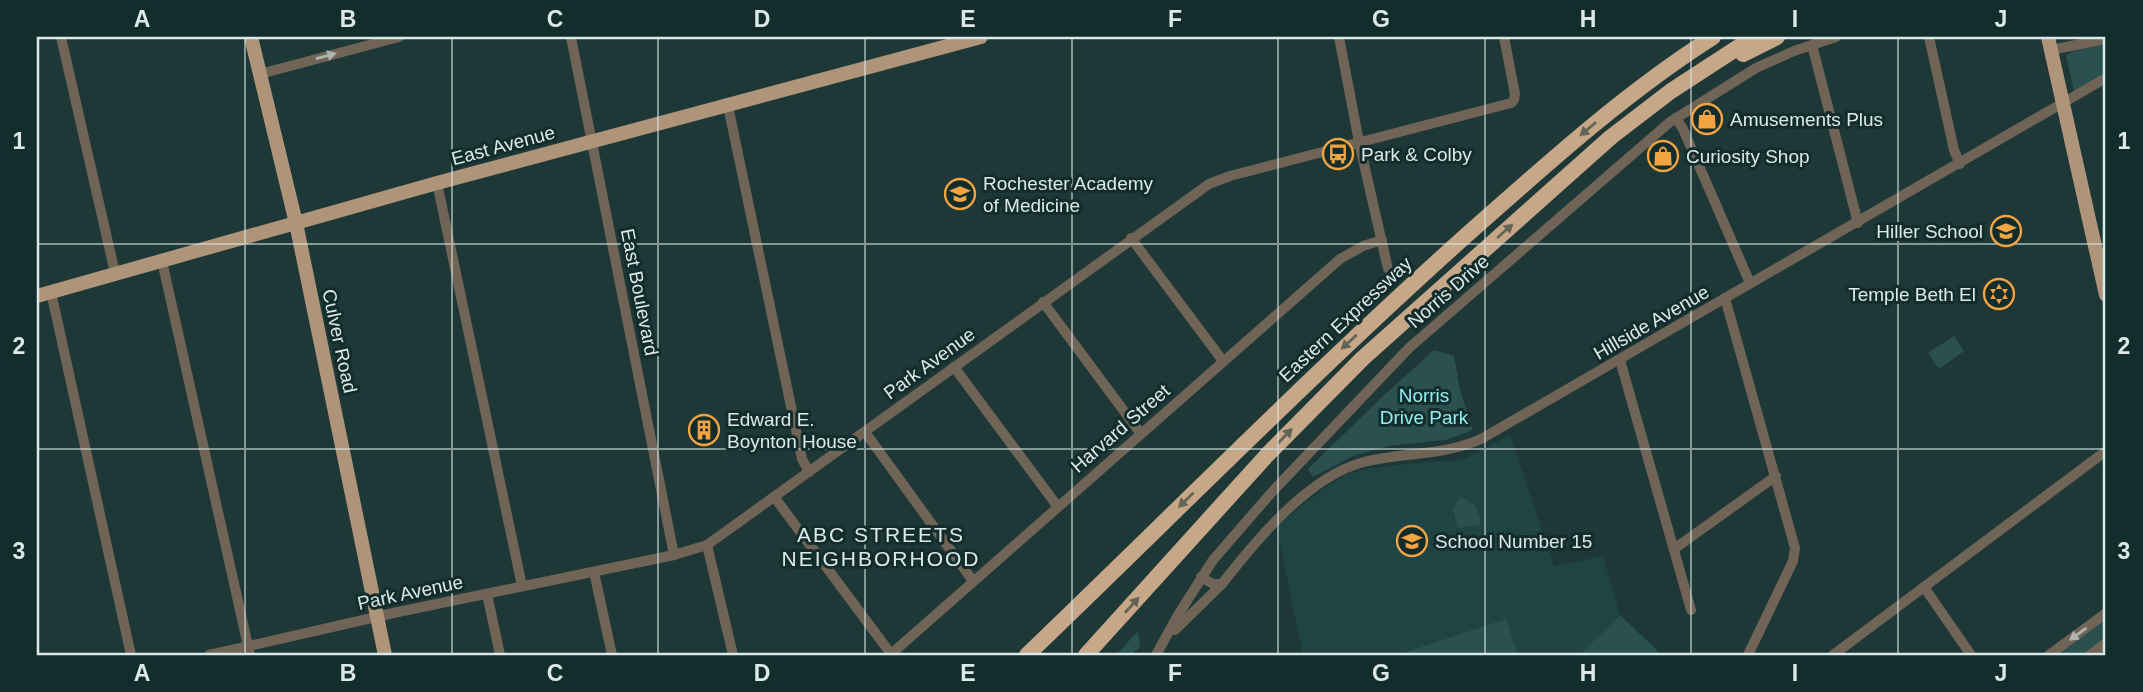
<svg xmlns="http://www.w3.org/2000/svg" width="2143" height="692" font-family="Helvetica,sans-serif">
	<style>
		.built { fill: #204344 }
		.green { fill: #2a5050 }
		.lines { fill: none; stroke-linecap: round; stroke-linejoin: round }
		.minor { stroke: #706457; stroke-width: 10 }
		.major { stroke: #ae9479; stroke-width: 14 }
		.highway { stroke: #c6a787; stroke-width: 16 }
		.oneway { fill: #b0b4af }
		.oneway2 { fill: #646456 }
		.grid { fill: none; stroke: #dbe9e9; stroke-width: 2; stroke-opacity: 0.55 }
		.labels { text-anchor: middle; stroke-width: 6; stroke-linejoin: round; paint-order: stroke }
		.poi-label { font-size: 19px; fill: #dbe9e9; stroke: #132d2d; text-anchor: start }
		.street-label { font-size: 19px; fill: #dbe9e9; stroke: #132d2d }
		.park-label { font-size: 19px; fill: #92ecee; stroke: #132d2d }
		.neighbourhood-label { font-size: 21px; letter-spacing: 2px; fill: #dbe9e9; stroke: #132d2d }
		.neatline { fill: none; stroke: #dbe9e9; stroke-width: 2.5 }
		.grid-label { font-size: 23px; text-anchor: middle; font-weight: bold; fill: #dbe9e9 }
	</style>
	<rect width="100%" height="100%" fill="#1e3737"/>
	<polygon class="built" points="1510,435 1554,566 1603,556 1620,615 1579,655 1303,655 1276,526 1319,492 1345,475 1370,468 1398,465 1433,461 1452,462 1467,458"/>
	<g class="green">
		<polygon points="2106,44 2106,75 2074,91 2066,56 2071,52"/>
		<polygon points="1954,336 1964,351 1939,369 1928,353"/>
		<polygon points="1434,350 1454,356 1460,390 1473,430 1446,440 1388,446 1353,456 1313,477 1308,469 1382,397"/>
		<polygon points="1460,496 1476,506 1481,522 1479,525 1458,528 1453,509"/>
		<polygon points="1620,615 1662,655 1579,655"/>
		<polygon points="2106,618 2106,639 2084,655 2056,655"/>
		<polygon points="1506,619 1518,655 1397,655"/>
		<polygon points="1138,631 1140,647 1134,652 1134,655 1116,655"/>
	</g>
	<g class="lines">
		<g class="minor">
			<polyline points="61,37 115,273"/>
			<polyline points="571,37 674,555"/>
			<polyline points="1339,37 1359,142 1388,269"/>
			<polyline points="1929,37 1954,150 1960,164"/>
			<polyline points="1812,45 1858,223"/>
			<polyline points="2051,50 2106,39"/>
			<polyline points="260,74 399,37"/>
			<polyline points="728,106 802,459 809,472"/>
			<polyline points="1676,118 1683,129 1750,283"/>
			<polyline points="437,183 522,586"/>
			<polyline points="1131,238 1223,361"/>
			<polyline points="162,261 250,655"/>
			<polyline points="51,292 131,655"/>
			<polyline points="1725,298 1795,548 1793,561 1748,655"/>
			<polyline points="1043,302 1141,434"/>
			<polyline points="1620,360 1691,610"/>
			<polyline points="954,367 1058,507"/>
			<polyline points="865,432 973,581"/>
			<polyline points="775,498 891,654"/>
			<polyline points="707,545 733,655"/>
			<polyline points="1674,549 1776,476"/>
			<polyline points="594,572 612,655"/>
			<path d="M1201 577 1213 584H1222C1256 540 1309 476 1364 462 1404 452 1443 456 1481 439L2106 78"/>
			<polyline points="1924,587 1971,655"/>
			<polyline points="487,594 500,655"/>
			<polyline points="1175,630 1222,584"/>
			<polyline points="209,655 398,612 674,555 707,545 1209,184 1230,176 1511,103 1514,100 1515,94 1504,37"/>
			<polyline points="890,655 1340,259 1363,246 1382,240"/>
			<polyline points="1156,655 1178,615 1213,560 1272,492 1409,348 1670,122 1756,68 1794,51 1836,37"/>
			<polyline points="1833,655 2106,451"/>
			<polyline points="2049,655 2106,613"/>
			<polyline points="2090,655 2106,643"/>
		</g>
		<g class="major">
			<polyline points="251,37 296,223 385,655"/>
			<polyline points="2048,37 2106,295"/>
			<polyline points="37,296 437,183 981,37"/>
		</g>
		<g class="highway">
			<polyline points="1743,54 1777,37"/>
			<path d="M1027 655C1174 514 1318 368 1470 232 1548 163 1625 93 1713 37"/>
			<polyline points="1086,655 1267,455 1363,358 1611,137 1671,91 1754,37"/>
		</g>
	</g>
	<defs><path id="oneway-solid" d="M-6-.8H1V-3.2L6.5 0L1 3.2V.8H-6Z" transform="scale(1.75)"/></defs>
	<g class="oneway">
		<use href="#oneway-solid" transform="translate(326 56) rotate(-15)"/>
		<use href="#oneway-solid" transform="translate(2078 634) rotate(144)"/>
	</g>
	<g class="oneway2">
		<use href="#oneway-solid" transform="translate(1588 129) rotate(140)"/>
		<use href="#oneway-solid" transform="translate(1505 231) rotate(-42)"/>
		<use href="#oneway-solid" transform="translate(1349 342) rotate(137)"/>
		<use href="#oneway-solid" transform="translate(1285 436) rotate(-46)"/>
		<use href="#oneway-solid" transform="translate(1186 500) rotate(136)"/>
		<use href="#oneway-solid" transform="translate(1132 605) rotate(-48)"/>
	</g>
	<path class="grid" d="M245 37V655M452 37V655M658 37V655M865 37V655M1072 37V655M1278 37V655M1485 37V655M1691 37V655M1898 37V655M37 244H2106M37 449H2106"/>
	<defs>
		<g id="shop-ring" transform="scale(1.575)"><circle r="9.5" fill="#132d2d" stroke="#f3a442" stroke-width="1.5"/><path d="M-5-2.5h2.3a2.7 3.5 0 0 1 5.4 0H5L5.5 6h-11ZM-1.5-2.5h3a1.5 2.3 0 0 0-3 0Z" fill="#f3a442"/></g>
		<g id="bus-ring" transform="scale(1.575)"><circle r="9.5" fill="#132d2d" stroke="#f3a442" stroke-width="1.5"/><path d="M-5-6H5V4H4V6H2V4H-2V6H-4V4H-5ZM-3.5-4V0h7V-4ZM-3.5 1.2v1.5H-2V1.2ZM2 1.2v1.5H3.5V1.2Z" fill="#f3a442"/></g>
		<g id="school-ring" transform="scale(1.575)"><circle r="9.5" fill="#132d2d" stroke="#f3a442" stroke-width="1.5"/><path d="M0-5L7-2L0 1L-7-2ZM-4 1L0 2.5L4 1V4Q0 6-4 4Z" fill="#f3a442"/></g>
		<g id="synagogue-ring" transform="scale(1.575)"><circle r="9.5" fill="#132d2d" stroke="#f3a442" stroke-width="1.5"/><path d="M0-6.5L5.6 3.2H-5.6ZM0 6.5L5.6-3.2H-5.6Z" fill="#f3a442"/></g>
		<g id="building-ring" transform="scale(1.575)"><circle r="9.5" fill="#132d2d" stroke="#f3a442" stroke-width="1.5"/><path d="M-4-6H4V6H1V3H-1V6H-4ZM-2.5-4.3h1.7v1.8h-1.7ZM.8-4.3h1.7v1.8H.8ZM-2.5-1h1.7V.8h-1.7ZM.8-1h1.7V.8H.8Z" fill="#f3a442"/></g>
	</defs>
	<g fill-rule="evenodd">
		<use href="#shop-ring" x="1707" y="119"/>
		<use href="#bus-ring" x="1338" y="154"/>
		<use href="#shop-ring" x="1663" y="156"/>
		<use href="#school-ring" x="960" y="194"/>
		<use href="#school-ring" x="2006" y="231"/>
		<use href="#synagogue-ring" x="1999" y="294"/>
		<use href="#building-ring" x="704" y="430"/>
		<use href="#school-ring" x="1412" y="541"/>
	</g>
	<g class="labels">
		<g class="poi-label">
			<text x="1730" y="126">Amusements Plus</text>
			<text x="1361" y="161">Park &amp; Colby</text>
			<text x="1686" y="163">Curiosity Shop</text>
			<text x="983" y="190">Rochester Academy<tspan x="983" dy="22">of Medicine</tspan></text>
			<text x="1983" y="238" text-anchor="end">Hiller School</text>
			<text x="1976" y="301" text-anchor="end">Temple Beth El</text>
			<text x="727" y="426">Edward E.<tspan x="727" dy="22">Boynton House</tspan></text>
			<text x="1435" y="548">School Number 15</text>
		</g>
		<g class="street-label">
			<text transform="translate(503 145) rotate(-15)" y="7">East Avenue</text>
			<text transform="translate(1448 291) rotate(-41)" y="7">Norris Drive</text>
			<text transform="translate(640 292) rotate(79)" y="7">East Boulevard</text>
			<text transform="translate(1345 319) rotate(-43)" y="7">Eastern Expressway</text>
			<text transform="translate(1651 322) rotate(-30)" y="7">Hillside Avenue</text>
			<text transform="translate(340 341) rotate(78)" y="7">Culver Road</text>
			<text transform="translate(929 363) rotate(-36)" y="7">Park Avenue</text>
			<text transform="translate(1120 428) rotate(-41)" y="7">Harvard Street</text>
			<text transform="translate(410 592) rotate(-12)" y="7">Park Avenue</text>
		</g>
		<g class="park-label">
			<text x="1424" y="402">Norris<tspan x="1424" dy="22">Drive Park</tspan></text>
		</g>
		<g class="neighbourhood-label">
			<text x="881" y="542">ABC STREETS<tspan x="881" dy="24">NEIGHBORHOOD</tspan></text>
		</g>
	</g>
	<rect width="2143" height="692" fill="none" stroke="#132d2d" stroke-width="77"/>
	<rect x="38" y="38" width="2066" height="616" class="neatline"/>
	<g class="grid-label">
		<text x="142" y="27">A</text>
		<text x="348" y="27">B</text>
		<text x="555" y="27">C</text>
		<text x="762" y="27">D</text>
		<text x="968" y="27">E</text>
		<text x="1175" y="27">F</text>
		<text x="1381" y="27">G</text>
		<text x="1588" y="27">H</text>
		<text x="1795" y="27">I</text>
		<text x="2001" y="27">J</text>
		<text x="19" y="149">1</text>
		<text x="2124" y="149">1</text>
		<text x="19" y="354">2</text>
		<text x="2124" y="354">2</text>
		<text x="19" y="559">3</text>
		<text x="2124" y="559">3</text>
		<text x="142" y="681">A</text>
		<text x="348" y="681">B</text>
		<text x="555" y="681">C</text>
		<text x="762" y="681">D</text>
		<text x="968" y="681">E</text>
		<text x="1175" y="681">F</text>
		<text x="1381" y="681">G</text>
		<text x="1588" y="681">H</text>
		<text x="1795" y="681">I</text>
		<text x="2001" y="681">J</text>
	</g>
</svg>
